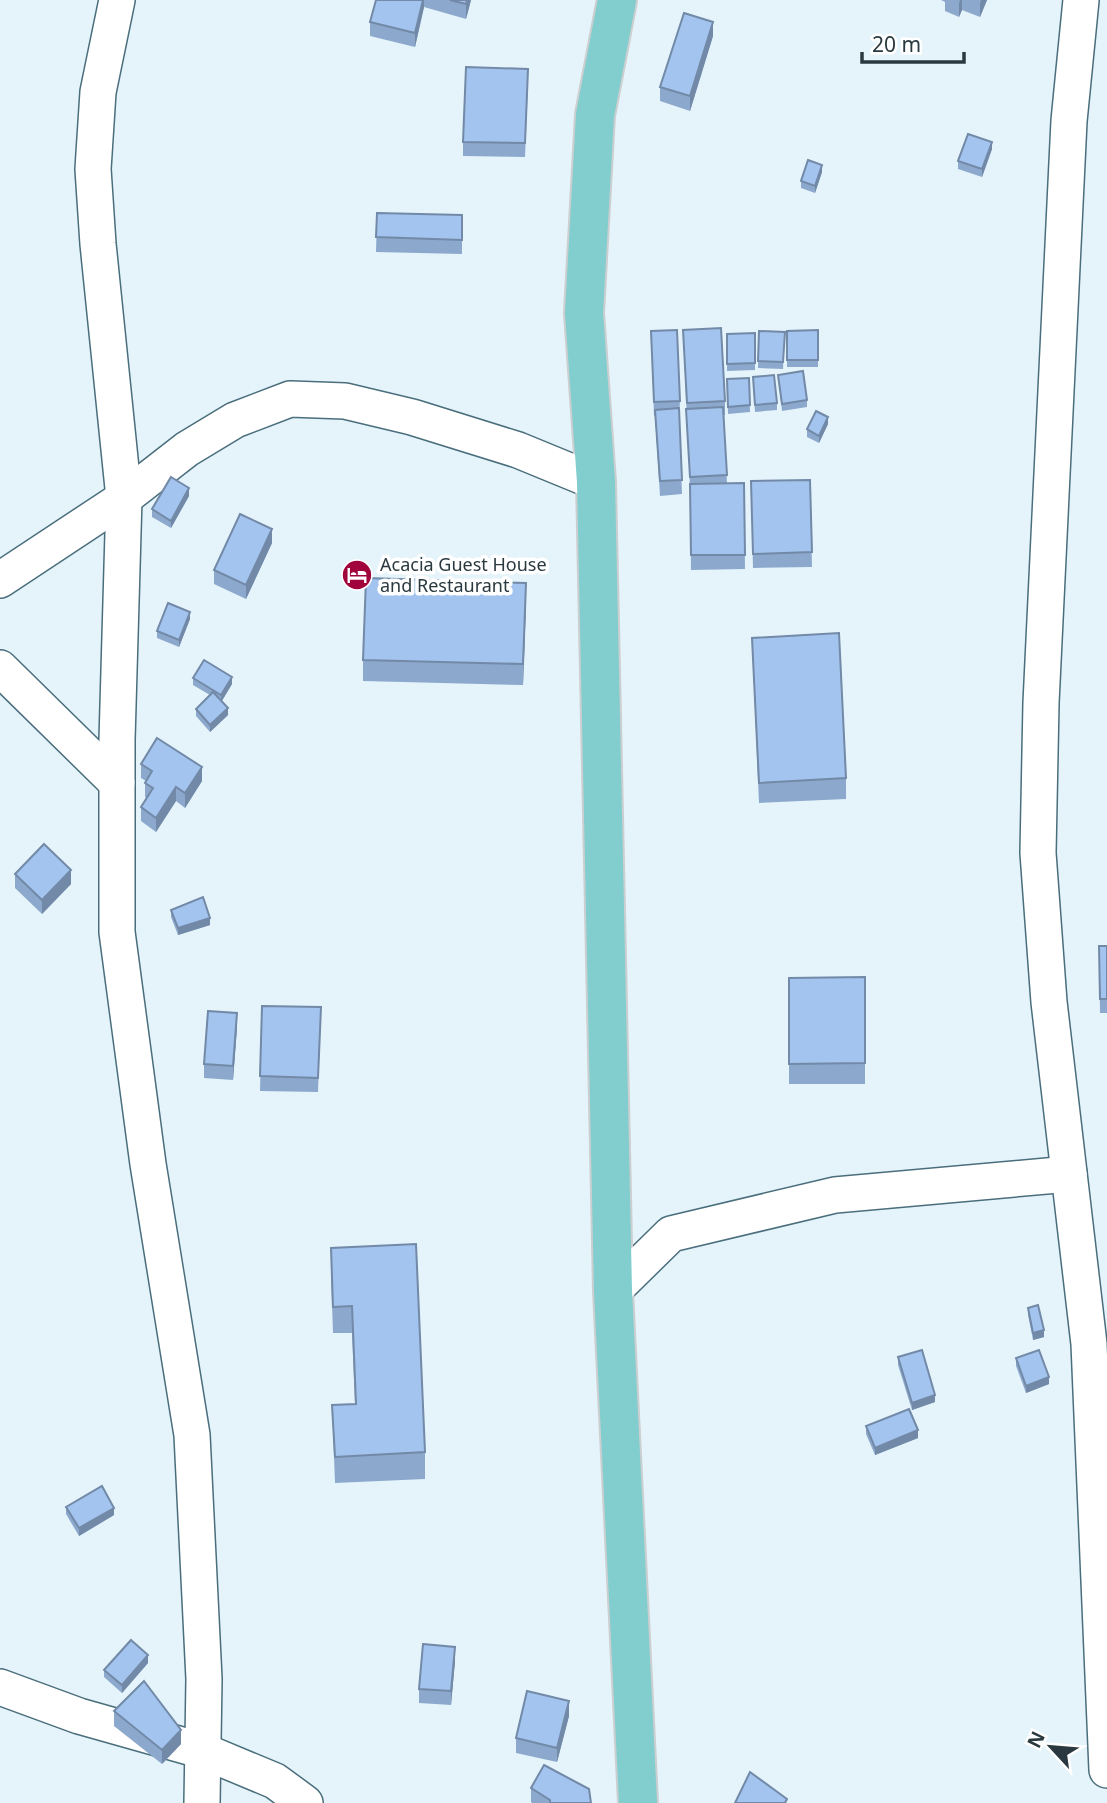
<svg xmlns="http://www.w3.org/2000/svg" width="1107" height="1803" font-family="'Noto Sans',sans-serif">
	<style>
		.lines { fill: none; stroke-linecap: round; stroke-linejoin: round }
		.minor-casing { stroke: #4a6e7c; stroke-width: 38 }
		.primary-casing { stroke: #cccfd1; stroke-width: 42 }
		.minor { stroke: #fff; stroke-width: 35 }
		.primary { stroke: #82cdcd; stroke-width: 38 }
		.wall { fill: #8ca9cd }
		.shaded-wall { fill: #7289a7 }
		.building { fill: #a3c4ee; stroke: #7289a7; stroke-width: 2 }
		.labels { text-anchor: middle; stroke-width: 7; stroke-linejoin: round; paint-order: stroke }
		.poi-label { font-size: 18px; fill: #29393f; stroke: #fff; text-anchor: start }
	</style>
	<rect width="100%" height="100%" fill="#e5f4fb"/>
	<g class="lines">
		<g class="minor-casing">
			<g id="minor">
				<polyline points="117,0 98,92 93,169 98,244 124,498 117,740 117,932 148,1164 192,1435 204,1679 202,1803"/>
				<polyline points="1081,0 1069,121 1041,703 1038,853 1049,1002 1089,1344 1107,1770"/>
				<polyline points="0,580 124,498 187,449 235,420 290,399 345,401 412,417 518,450 596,482"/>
				<polyline points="0,668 117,783"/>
				<polyline points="613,1291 671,1234 835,1195 1069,1174"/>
				<polyline points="0,1687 79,1716 203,1751 275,1781 305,1803"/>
			</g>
		</g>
		<g class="primary-casing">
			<polyline id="primary" points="617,0 595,115 584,313 596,482 613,1291 638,1803"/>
		</g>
		<use href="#minor" class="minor"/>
		<use href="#primary" class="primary"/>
	</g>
	<g class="wall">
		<polygon points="376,0 471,0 466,19 424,7 415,47 370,36 370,22"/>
		<polygon points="941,0 987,0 980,17 962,10 959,17 945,11 945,2"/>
		<polygon points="713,36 690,111 660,101 660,87"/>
		<polygon points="528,83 525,157 463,156 463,142"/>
		<polygon points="992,149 982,177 958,169 958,161"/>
		<polygon points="822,172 815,193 801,188 801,181"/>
		<polygon points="377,213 462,215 462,254 376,252"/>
		<polygon points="683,330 725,401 725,415 724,415 727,484 744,483 745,569 691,570 690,488"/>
		<polygon points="818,330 818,367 787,367 787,331"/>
		<polygon points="651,331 680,401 679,415 682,494 660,496 655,416 654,416"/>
		<polygon points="759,331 785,332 783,369 758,368"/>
		<polygon points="755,333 755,370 727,371 727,334"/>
		<polygon points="778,375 807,400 807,407 782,411"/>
		<polygon points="753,377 777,403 777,410 755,412"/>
		<polygon points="749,378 750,412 728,414 727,379"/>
		<polygon points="828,424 819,443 807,437 807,429"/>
		<polygon points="810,480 812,567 753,568 751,481"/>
		<polygon points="189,496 171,528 152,517 152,509"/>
		<polygon points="272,543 246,599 214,584 214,570"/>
		<polygon points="526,603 523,685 363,681 363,660"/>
		<polygon points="190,619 179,647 157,638 157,631"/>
		<polygon points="752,638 846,778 846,799 759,803"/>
		<polygon points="193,678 232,684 222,701 228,715 210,732 196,716 196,709 210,695 193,685"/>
		<polygon points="141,764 202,781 185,808 176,801 156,832 141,821 141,807 147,798 145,797 145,783 146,781 141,778"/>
		<polygon points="15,874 71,884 42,914 15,888"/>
		<polygon points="171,910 210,925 178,935 171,917"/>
		<polygon points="1099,946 1107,946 1107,1013 1100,1013"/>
		<polygon points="865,977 865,1084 789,1084 789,978"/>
		<polygon points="262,1006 321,1007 318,1092 260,1091"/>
		<polygon points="237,1027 233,1080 204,1078 204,1064"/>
		<polygon points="331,1248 425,1452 425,1479 335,1483 332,1405 355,1404 352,1333 333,1333 331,1275"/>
		<polygon points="1028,1308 1044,1337 1033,1340 1028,1315"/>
		<polygon points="898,1357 935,1402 912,1410 898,1365"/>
		<polygon points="1016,1358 1049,1384 1026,1393 1016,1366"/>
		<polygon points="866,1426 918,1438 875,1455 866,1434"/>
		<polygon points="66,1507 114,1515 79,1536 66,1514"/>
		<polygon points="455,1661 451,1705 419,1703 419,1689"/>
		<polygon points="148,1663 122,1693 104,1677 104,1670"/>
		<polygon points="114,1711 181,1744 162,1764 114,1726"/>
		<polygon points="569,1716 557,1762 516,1753 516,1738"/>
		<polygon points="531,1788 591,1803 532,1803 531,1802"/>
	</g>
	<g class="shaded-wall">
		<polygon points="423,0 424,0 424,7 415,47 415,33"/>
		<polygon points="467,0 471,0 466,19 466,4"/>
		<polygon points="960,0 962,0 962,10 959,17 959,3"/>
		<polygon points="981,0 987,0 980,17 980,3"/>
		<polygon points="713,22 713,36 690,111 690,96"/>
		<polygon points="992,142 992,149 982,177 982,169"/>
		<polygon points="822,165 822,172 815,193 815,186"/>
		<polygon points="828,417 828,424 819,443 819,436"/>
		<polygon points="189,488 189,496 171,528 171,521"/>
		<polygon points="272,529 272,543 246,599 246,585"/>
		<polygon points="526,583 526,603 523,685 523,664"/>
		<polygon points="190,612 190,619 179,647 179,640"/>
		<polygon points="232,677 232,684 221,702 221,695"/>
		<polygon points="228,708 228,715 210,732 210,725"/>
		<polygon points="202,767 202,781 185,808 185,793"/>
		<polygon points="176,787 176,801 156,832 156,818"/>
		<polygon points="71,870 71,884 42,914 42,900"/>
		<polygon points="210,918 210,925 178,935 178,928"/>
		<polygon points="237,1013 237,1027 233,1080 233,1066"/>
		<polygon points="1044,1330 1044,1337 1033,1340 1033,1333"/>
		<polygon points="1049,1377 1049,1384 1026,1393 1026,1386"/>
		<polygon points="935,1395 935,1402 912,1410 912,1403"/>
		<polygon points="918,1430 918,1438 875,1455 875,1448"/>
		<polygon points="114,1508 114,1515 79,1536 79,1528"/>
		<polygon points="455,1647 455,1661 451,1705 451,1691"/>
		<polygon points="148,1655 148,1663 122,1693 122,1685"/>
		<polygon points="569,1701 569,1716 557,1762 557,1748"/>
		<polygon points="181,1730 181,1744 162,1764 162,1750"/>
	</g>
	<g class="building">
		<polygon points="376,0 423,0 415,33 370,22"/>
		<polygon points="450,0 467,0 466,4"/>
		<polygon points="684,13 713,22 690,96 660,87"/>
		<polygon points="466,67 528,69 525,143 463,142"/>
		<polygon points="968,134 992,142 982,169 958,161"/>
		<polygon points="808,160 822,165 815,186 801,181"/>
		<polygon points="377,213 462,215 462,240 376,237"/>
		<polygon points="721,328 725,401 687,403 683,330"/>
		<polygon points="677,330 680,401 654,402 651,331"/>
		<polygon points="818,330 818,360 787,360 787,331"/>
		<polygon points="759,331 785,332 783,362 758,361"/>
		<polygon points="755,333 755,363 727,364 727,334"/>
		<polygon points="803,371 807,400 782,404 778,375"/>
		<polygon points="774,375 777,403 755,405 753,377"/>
		<polygon points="749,378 750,405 728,407 727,379"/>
		<polygon points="723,407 727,475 690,477 686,409"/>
		<polygon points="679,408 682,480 660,481 655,410"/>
		<polygon points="816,411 828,417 819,436 807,429"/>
		<polygon points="171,477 189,488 171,521 152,509"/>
		<polygon points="810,480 812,552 753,554 751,481"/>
		<polygon points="744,483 745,555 691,555 690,484"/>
		<polygon points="240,514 272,529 246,585 214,570"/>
		<polygon points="366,578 526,583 523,664 363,660"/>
		<polygon points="168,603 190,612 179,640 157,631"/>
		<polygon points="839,633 846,778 759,783 752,638"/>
		<polygon points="204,660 232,677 221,695 193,678"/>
		<polygon points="213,692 228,708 210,725 196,709"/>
		<polygon points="157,738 202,767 185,793 176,787 156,818 141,807 153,788 145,783 152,771 141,764"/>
		<polygon points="44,844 71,870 42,900 15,874"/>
		<polygon points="203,897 210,918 178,928 171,910"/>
		<polygon points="1099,946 1107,946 1107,999 1100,999"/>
		<polygon points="865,977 865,1063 789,1064 789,978"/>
		<polygon points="262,1006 321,1007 318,1078 260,1076"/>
		<polygon points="208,1011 237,1013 233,1066 204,1064"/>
		<polygon points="416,1244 425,1452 335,1457 332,1405 356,1404 352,1306 333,1307 331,1248"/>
		<polygon points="1038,1305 1044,1330 1033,1333 1028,1308"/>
		<polygon points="922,1350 935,1395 912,1403 898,1357"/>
		<polygon points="1039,1350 1049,1377 1026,1386 1016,1358"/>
		<polygon points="909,1409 918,1430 875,1448 866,1426"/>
		<polygon points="102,1486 114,1508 79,1528 66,1507"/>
		<polygon points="131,1640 148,1655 122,1685 104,1670"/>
		<polygon points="423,1644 455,1647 451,1691 419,1689"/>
		<polygon points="144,1681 181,1730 162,1750 114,1711"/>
		<polygon points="527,1691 569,1701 557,1748 516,1738"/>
		<polygon points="544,1765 589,1789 591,1803 550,1803 550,1800 531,1788"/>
		<polygon points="750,1772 787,1799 785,1803 735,1803"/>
	</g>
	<defs>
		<g id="hotel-disc" transform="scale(1.575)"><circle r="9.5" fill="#a1033c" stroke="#fff"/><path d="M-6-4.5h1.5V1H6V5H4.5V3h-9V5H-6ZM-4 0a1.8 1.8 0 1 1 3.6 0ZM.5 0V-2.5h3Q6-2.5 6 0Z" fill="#fff"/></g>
	</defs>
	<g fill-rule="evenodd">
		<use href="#hotel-disc" x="357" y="575"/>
	</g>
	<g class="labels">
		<g class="poi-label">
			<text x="380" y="571">Acacia Guest House<tspan x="380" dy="21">and Restaurant</tspan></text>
		</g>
	</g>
	<g transform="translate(1051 1747) rotate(296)" stroke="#ffffff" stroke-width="5" paint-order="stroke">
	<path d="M0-5L12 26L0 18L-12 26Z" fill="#29393f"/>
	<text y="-10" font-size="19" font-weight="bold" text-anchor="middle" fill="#29393f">N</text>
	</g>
	<path d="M862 52v10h102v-10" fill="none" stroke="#29393f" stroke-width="3.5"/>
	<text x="872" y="52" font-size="21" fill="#29393f" stroke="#ffffff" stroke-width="5" paint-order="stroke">20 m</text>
</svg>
